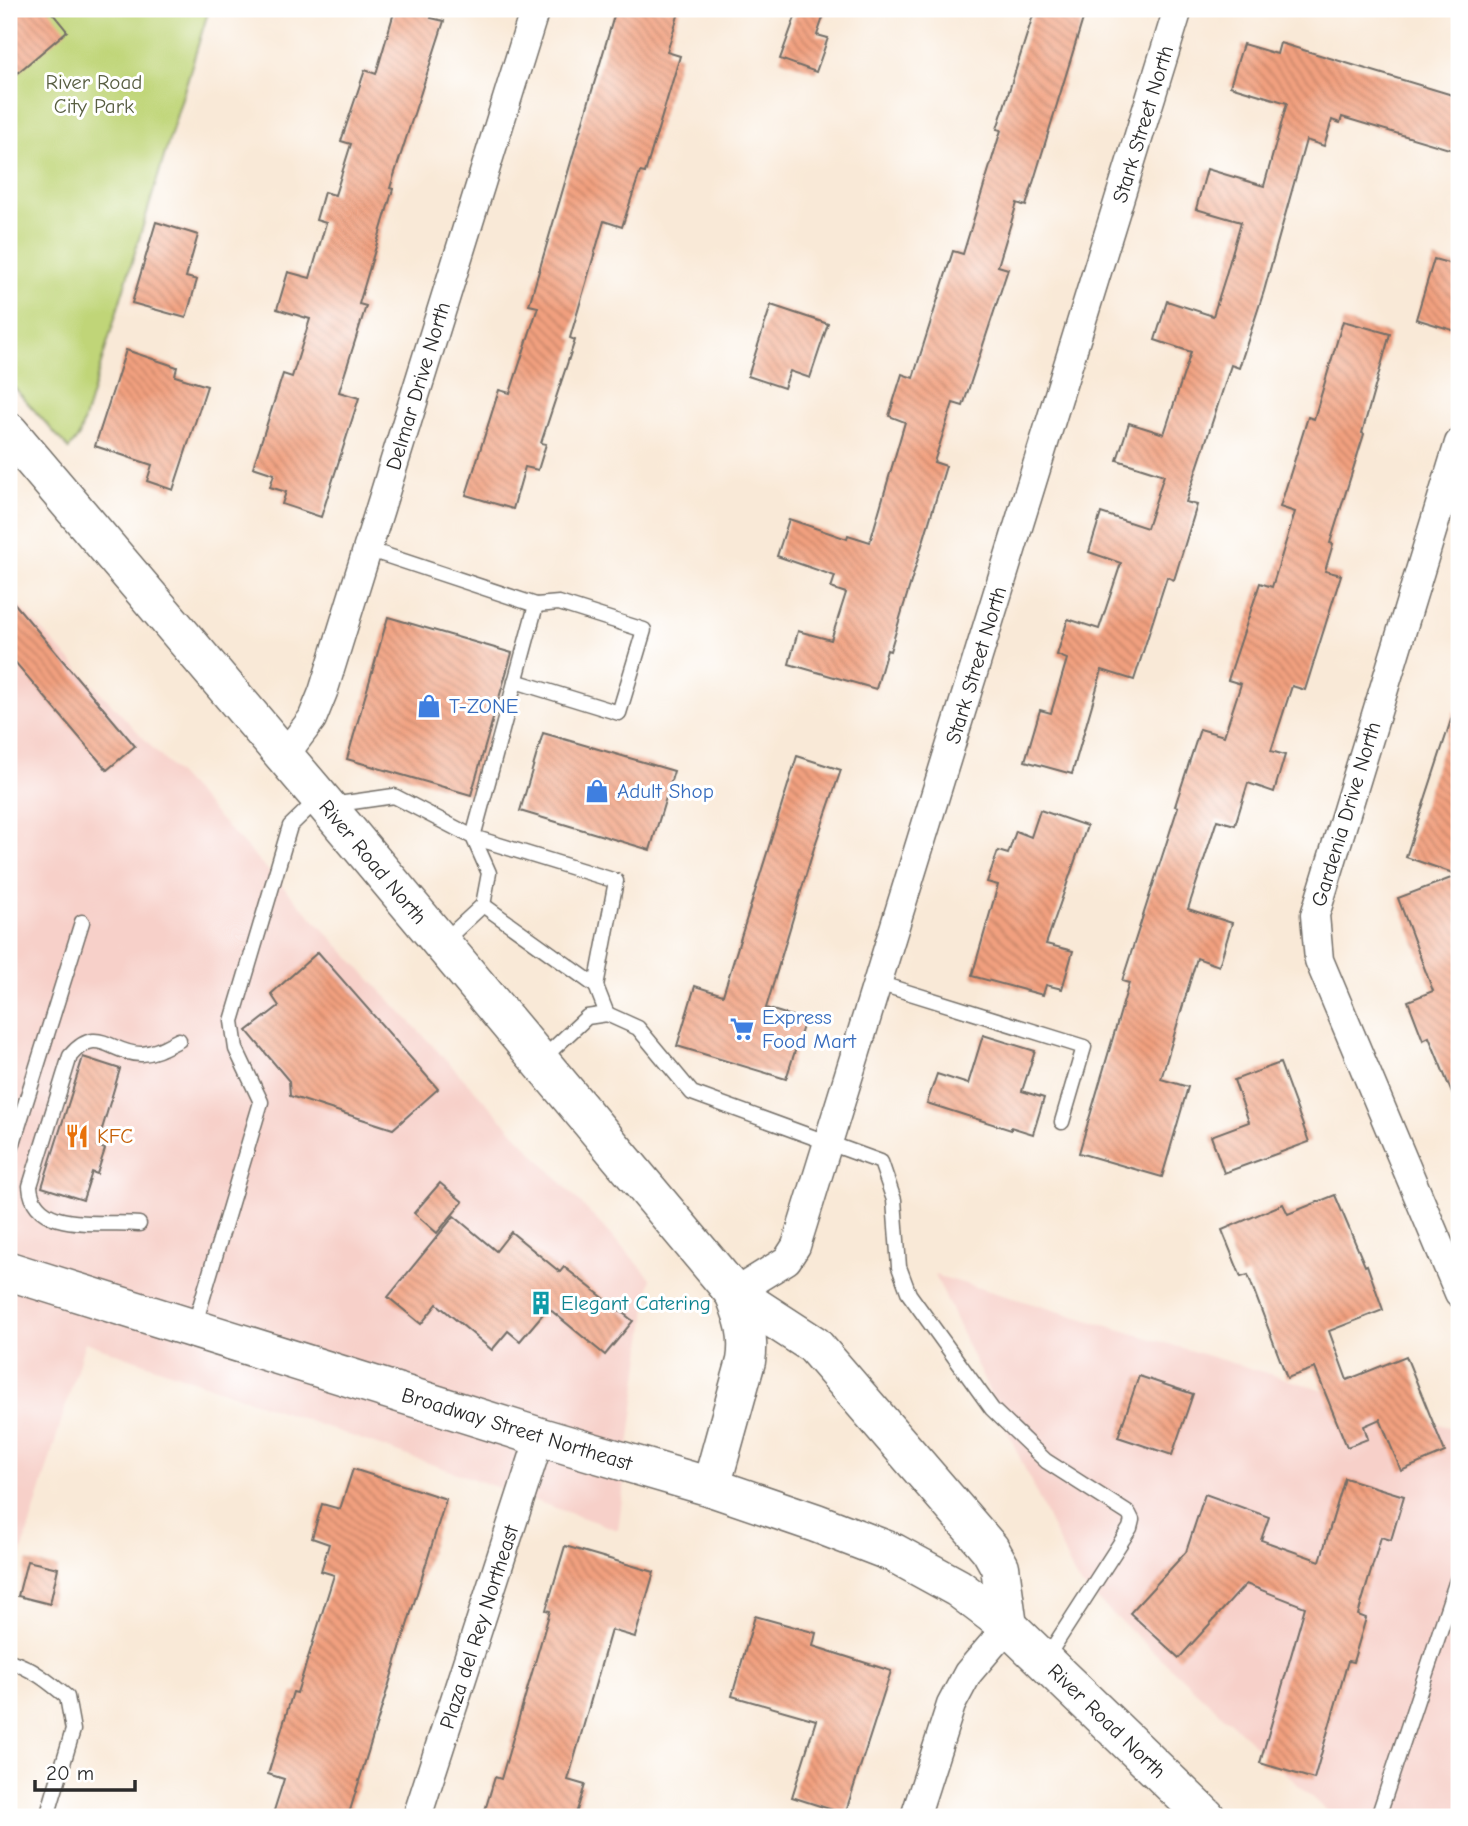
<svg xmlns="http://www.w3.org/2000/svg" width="1468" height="1826" font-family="'Comic Neue',sans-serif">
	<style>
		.built { fill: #f7d0c9 }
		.green { fill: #c0d578; stroke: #768052; stroke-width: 2 }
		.building { fill: url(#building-back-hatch) }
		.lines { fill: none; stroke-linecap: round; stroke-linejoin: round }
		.lane-casing { stroke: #736e67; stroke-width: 17 }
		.street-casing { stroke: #736e67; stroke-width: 31 }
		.secondary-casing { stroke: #736e67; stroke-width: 41 }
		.primary-casing { stroke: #736e67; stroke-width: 41 }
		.lane { stroke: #fff; stroke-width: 14 }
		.street { stroke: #fff; stroke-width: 28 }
		.secondary { stroke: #fff; stroke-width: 38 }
		.primary { stroke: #fff; stroke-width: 38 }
		.labels { text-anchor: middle; stroke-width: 6; stroke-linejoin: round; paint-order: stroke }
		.park-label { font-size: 21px; fill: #585e42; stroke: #fff }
		.street-label { font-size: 21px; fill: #2b2b2b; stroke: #fff }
		.shop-label { font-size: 21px; fill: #366cbe; stroke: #fff; text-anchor: start }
		.food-label { font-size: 21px; fill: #c56008; stroke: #fff; text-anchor: start }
		.culture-label { font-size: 21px; fill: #0d838f; stroke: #fff; text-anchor: start }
	</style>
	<defs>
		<pattern id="building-back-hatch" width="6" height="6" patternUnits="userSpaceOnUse" patternTransform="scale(1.75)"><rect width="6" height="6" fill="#f2a07f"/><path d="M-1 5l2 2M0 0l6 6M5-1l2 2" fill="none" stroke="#c48368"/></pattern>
	</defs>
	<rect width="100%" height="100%" fill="#fff"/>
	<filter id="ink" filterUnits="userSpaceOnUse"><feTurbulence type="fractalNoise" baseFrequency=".0143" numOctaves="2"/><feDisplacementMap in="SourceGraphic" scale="14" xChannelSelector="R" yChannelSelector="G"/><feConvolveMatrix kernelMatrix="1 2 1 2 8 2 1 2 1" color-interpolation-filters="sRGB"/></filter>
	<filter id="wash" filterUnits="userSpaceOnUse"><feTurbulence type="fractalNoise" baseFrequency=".00686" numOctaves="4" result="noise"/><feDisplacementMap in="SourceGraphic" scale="28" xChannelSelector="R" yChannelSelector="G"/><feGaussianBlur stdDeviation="1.57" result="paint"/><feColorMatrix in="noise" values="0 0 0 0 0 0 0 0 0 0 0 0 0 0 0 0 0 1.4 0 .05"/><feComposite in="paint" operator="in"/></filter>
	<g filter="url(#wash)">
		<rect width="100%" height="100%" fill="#f9e9d7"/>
		<g class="built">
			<polygon points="9,595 651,1278 618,1530 85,1342 9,1595"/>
			<polygon points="935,1275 1459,1430 1459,1817 1333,1817 1077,1581"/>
		</g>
		<polygon class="green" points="9,9 209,9 79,436 69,449 9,382"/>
		<g id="blocks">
			<g class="building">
				<polygon points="9,9 49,9 67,31 9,80"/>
				<polygon points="395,9 434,9 431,18 444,21 390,188 393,189 359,304 366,306 339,392 359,398 321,517 282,504 286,492 270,487 274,474 253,467 283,374 292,377 310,319 277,309 288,272 310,278 326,223 316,220 324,192 335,195 351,144 341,141 365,70 376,74"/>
				<polygon points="616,9 680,9 667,52 680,56 645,173 640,172 622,227 604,221 570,338 575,340 541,443 546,444 538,470 525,467 513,509 466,495 499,390 510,393 538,307 529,305"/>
				<polygon points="798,9 826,9 817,35 828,38 816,72 780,59"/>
				<polygon points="1035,9 1086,9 1026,206 1017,203 998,266 1008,269 963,406 953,403 934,462 946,466 890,651 887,650 876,689 789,664 798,631 831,640 846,593 831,588 835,576 777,556 789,519 847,539 848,535 870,542 905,422 889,416 902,374 913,378 953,251 963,254 1001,130 997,129"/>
				<polygon points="1280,43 1459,97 1459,152 1342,117 1340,123 1332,120 1324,146 1306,140 1264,291 1239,368 1231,365 1186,502 1197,505 1174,580 1167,577 1134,680 1102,670 1072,774 1025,761 1040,710 1051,713 1067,659 1057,655 1068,619 1099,629 1121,563 1089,552 1101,513 1147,528 1164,475 1117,460 1129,423 1164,434 1191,352 1155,340 1167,301 1213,316 1225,278 1241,222 1196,209 1207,169 1264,186 1287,103 1230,86 1243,44 1277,54"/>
				<polygon points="156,222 198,235 186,277 197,280 186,318 132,303"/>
				<polygon points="1434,259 1459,266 1459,332 1416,319"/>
				<polygon points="771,305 828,324 810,378 790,371 784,388 748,376"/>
				<polygon points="1343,321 1390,334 1362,433 1364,434 1330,543 1333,544 1325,571 1341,575 1305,690 1292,686 1271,751 1285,755 1274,792 1248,783 1235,825 1217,820 1188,909 1232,923 1219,966 1197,958 1161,1079 1188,1087 1162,1177 1079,1153 1129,983 1122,981 1178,807 1175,806 1200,729 1224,736 1241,684 1228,680 1260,583 1272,587 1295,512 1280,507 1308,417 1314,419"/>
				<polygon points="126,350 177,367 175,376 207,386 173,490 147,481 152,465 95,446"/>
				<polygon points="9,597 135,746 107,770 9,655"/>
				<polygon points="388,617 512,653 471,795 347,759"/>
				<polygon points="1454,711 1459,712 1459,875 1406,857"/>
				<polygon points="543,733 674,771 650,850 520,811"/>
				<polygon points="797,756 841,770 814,848 766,1008 805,1020 786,1079 677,1046 695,986 723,995"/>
				<polygon points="1040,810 1087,826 1046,944 1073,951 1062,989 1046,985 1043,995 972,976 998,885 987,882 998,851 1008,854 1016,831 1031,837"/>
				<polygon points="1459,875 1459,1108 1458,1108 1429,1037 1423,1040 1408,1001 1433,991 1398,898"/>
				<polygon points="318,952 438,1089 393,1129 290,1096 289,1081 247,1031 279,1006 271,994"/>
				<polygon points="983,1035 1035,1051 1022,1091 1044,1098 1033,1134 1011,1127 1011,1130 927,1103 937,1074 968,1084"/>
				<polygon points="83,1057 120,1069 97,1146 105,1149 97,1174 92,1172 83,1200 42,1187"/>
				<polygon points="1280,1063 1309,1142 1224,1173 1211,1136 1249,1122 1234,1080"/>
				<polygon points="440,1183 463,1202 437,1233 414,1213"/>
				<polygon points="1335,1195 1365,1266 1367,1265 1383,1310 1329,1331 1347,1380 1406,1356 1445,1452 1401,1471 1380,1419 1364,1426 1368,1439 1347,1447 1315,1368 1287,1378 1248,1275 1241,1277 1222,1230 1283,1204 1288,1214"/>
				<polygon points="454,1216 496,1251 511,1232 560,1272 564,1267 633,1321 605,1355 548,1308 520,1341 508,1331 492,1350 437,1304 421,1324 388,1297"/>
				<polygon points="1139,1376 1193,1394 1172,1455 1118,1437"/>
				<polygon points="353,1469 446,1499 348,1817 272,1817 284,1779 268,1774 293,1692 297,1693 334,1575 321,1571 329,1544 312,1538 322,1504 340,1509"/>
				<polygon points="1345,1478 1404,1496 1391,1540 1381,1537 1358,1615 1366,1618 1353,1662 1348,1661 1314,1779 1260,1763 1305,1607 1246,1584 1179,1658 1130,1613 1186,1552 1205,1494 1269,1517 1261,1540 1320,1561"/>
				<polygon points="565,1546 654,1572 635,1637 611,1630 568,1780 585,1785 575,1817 483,1817 495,1777 501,1779 550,1611 546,1610"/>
				<polygon points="27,1561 58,1568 50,1604 18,1596"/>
				<polygon points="755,1616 816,1633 813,1646 891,1671 845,1814 792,1797 816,1720 732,1696"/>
			</g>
		</g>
	</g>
	<g filter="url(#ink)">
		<use href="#blocks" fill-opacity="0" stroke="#736e67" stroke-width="2"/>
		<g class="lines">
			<g class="lane-casing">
				<g id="lane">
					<polyline points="367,549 536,605 473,837 616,881 596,986 483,905"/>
					<polyline points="515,681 619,713 644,630 559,603 536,605"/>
					<polyline points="331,805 394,796 473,837 489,873 483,905 442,943"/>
					<polyline points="878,983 1084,1047 1062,1122"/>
					<polyline points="596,986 607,1014"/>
					<polyline points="541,1060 587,1017 607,1014 638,1028 692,1093 881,1162 894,1200 899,1267 909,1294 992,1409 1046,1461 1129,1514 1132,1520 1130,1528 1045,1660"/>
					<polyline points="9,1156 82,922"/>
					<path d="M139 1224C104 1220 33 1235 30 1186L70 1056C98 1023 111 1055 142 1054 156 1053 167 1046 179 1040"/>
					<polyline points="194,1327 261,1102 236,1049 232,1021 290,826 318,799"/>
					<path d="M9 1661C32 1668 49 1682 67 1697L73 1730 47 1817"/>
					<polyline points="1378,1817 1459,1574"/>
				</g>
			</g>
			<g class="street-casing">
				<g id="street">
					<polyline points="1459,443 1315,915 1319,960 1459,1293"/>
					<polyline points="284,756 312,719 323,692 535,9"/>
					<polyline points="734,1293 787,1260 796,1246 1178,9"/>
					<polyline points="417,1817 540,1437"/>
					<polyline points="915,1817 951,1705 968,1673 1008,1626"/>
				</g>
			</g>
			<g class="secondary-casing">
				<polyline id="secondary" points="9,1271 540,1437 711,1487"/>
			</g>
			<g class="primary-casing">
				<g id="primary">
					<polyline points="9,432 326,805 734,1293 814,1345 990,1549 1000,1567 1008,1626"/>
					<path d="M734 1293C744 1318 750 1335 746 1361L711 1487 816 1523 894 1553 958 1588 1008 1626 1206 1817"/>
				</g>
			</g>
			<use href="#lane" class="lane"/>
			<use href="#street" class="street"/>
			<use href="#secondary" class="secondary"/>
			<use href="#primary" class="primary"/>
		</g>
	</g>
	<defs>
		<g id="shop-bare" transform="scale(1.89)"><path d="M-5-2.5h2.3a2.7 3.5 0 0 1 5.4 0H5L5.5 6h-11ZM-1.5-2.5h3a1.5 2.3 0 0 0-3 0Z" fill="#3f7fe0" stroke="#fff" stroke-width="2.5" paint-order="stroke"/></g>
		<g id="supermarket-bare" transform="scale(1.89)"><path d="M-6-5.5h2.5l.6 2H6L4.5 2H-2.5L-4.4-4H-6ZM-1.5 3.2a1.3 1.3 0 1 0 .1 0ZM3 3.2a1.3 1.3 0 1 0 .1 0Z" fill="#3f7fe0" stroke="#fff" stroke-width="2.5" paint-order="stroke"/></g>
		<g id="restaurant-bare" transform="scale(1.89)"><path d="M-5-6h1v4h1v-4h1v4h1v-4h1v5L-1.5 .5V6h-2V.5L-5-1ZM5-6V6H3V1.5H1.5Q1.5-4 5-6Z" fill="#e8710a" stroke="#fff" stroke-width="2.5" paint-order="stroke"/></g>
		<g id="building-bare" transform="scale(1.89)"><path d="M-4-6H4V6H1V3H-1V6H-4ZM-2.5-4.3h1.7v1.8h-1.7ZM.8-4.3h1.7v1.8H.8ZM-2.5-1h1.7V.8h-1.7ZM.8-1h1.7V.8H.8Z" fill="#0f9aa8" stroke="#fff" stroke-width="2.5" paint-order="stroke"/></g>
	</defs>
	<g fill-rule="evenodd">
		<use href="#shop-bare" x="429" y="706"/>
		<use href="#shop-bare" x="597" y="791"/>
		<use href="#supermarket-bare" x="742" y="1029"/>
		<use href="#restaurant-bare" x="77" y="1136"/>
		<use href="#building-bare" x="541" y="1303"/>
	</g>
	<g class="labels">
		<g class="park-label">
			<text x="94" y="89">River Road<tspan x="94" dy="24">City Park</tspan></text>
		</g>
		<g class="street-label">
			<text transform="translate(1143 124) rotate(-73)" y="7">Stark Street North</text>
			<text transform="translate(418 386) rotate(-73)" y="7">Delmar Drive North</text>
			<text transform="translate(976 665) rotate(-73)" y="7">Stark Street North</text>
			<text transform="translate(1346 814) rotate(-73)" y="7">Gardenia Drive North</text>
			<text transform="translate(373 862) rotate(50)" y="7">River Road North</text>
			<text transform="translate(517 1429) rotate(17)" y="7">Broadway Street Northeast</text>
			<text transform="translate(479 1627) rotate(-72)" y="7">Plaza del Rey Northeast</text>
			<text transform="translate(1107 1721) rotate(44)" y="7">River Road North</text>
		</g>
		<g class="shop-label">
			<text x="449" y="713">T-ZONE</text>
			<text x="617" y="798">Adult Shop</text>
			<text x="762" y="1024">Express<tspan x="762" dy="24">Food Mart</tspan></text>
		</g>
		<g class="food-label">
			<text x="97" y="1143">KFC</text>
		</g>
		<g class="culture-label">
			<text x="561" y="1310">Elegant Catering</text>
		</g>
	</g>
	<rect width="1468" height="1826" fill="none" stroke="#fff" stroke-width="35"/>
	<path d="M35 1780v10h100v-10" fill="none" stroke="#2b2b2b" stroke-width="3.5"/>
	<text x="46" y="1780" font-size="21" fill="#2b2b2b" stroke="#ffffff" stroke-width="5" paint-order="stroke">20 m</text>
</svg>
